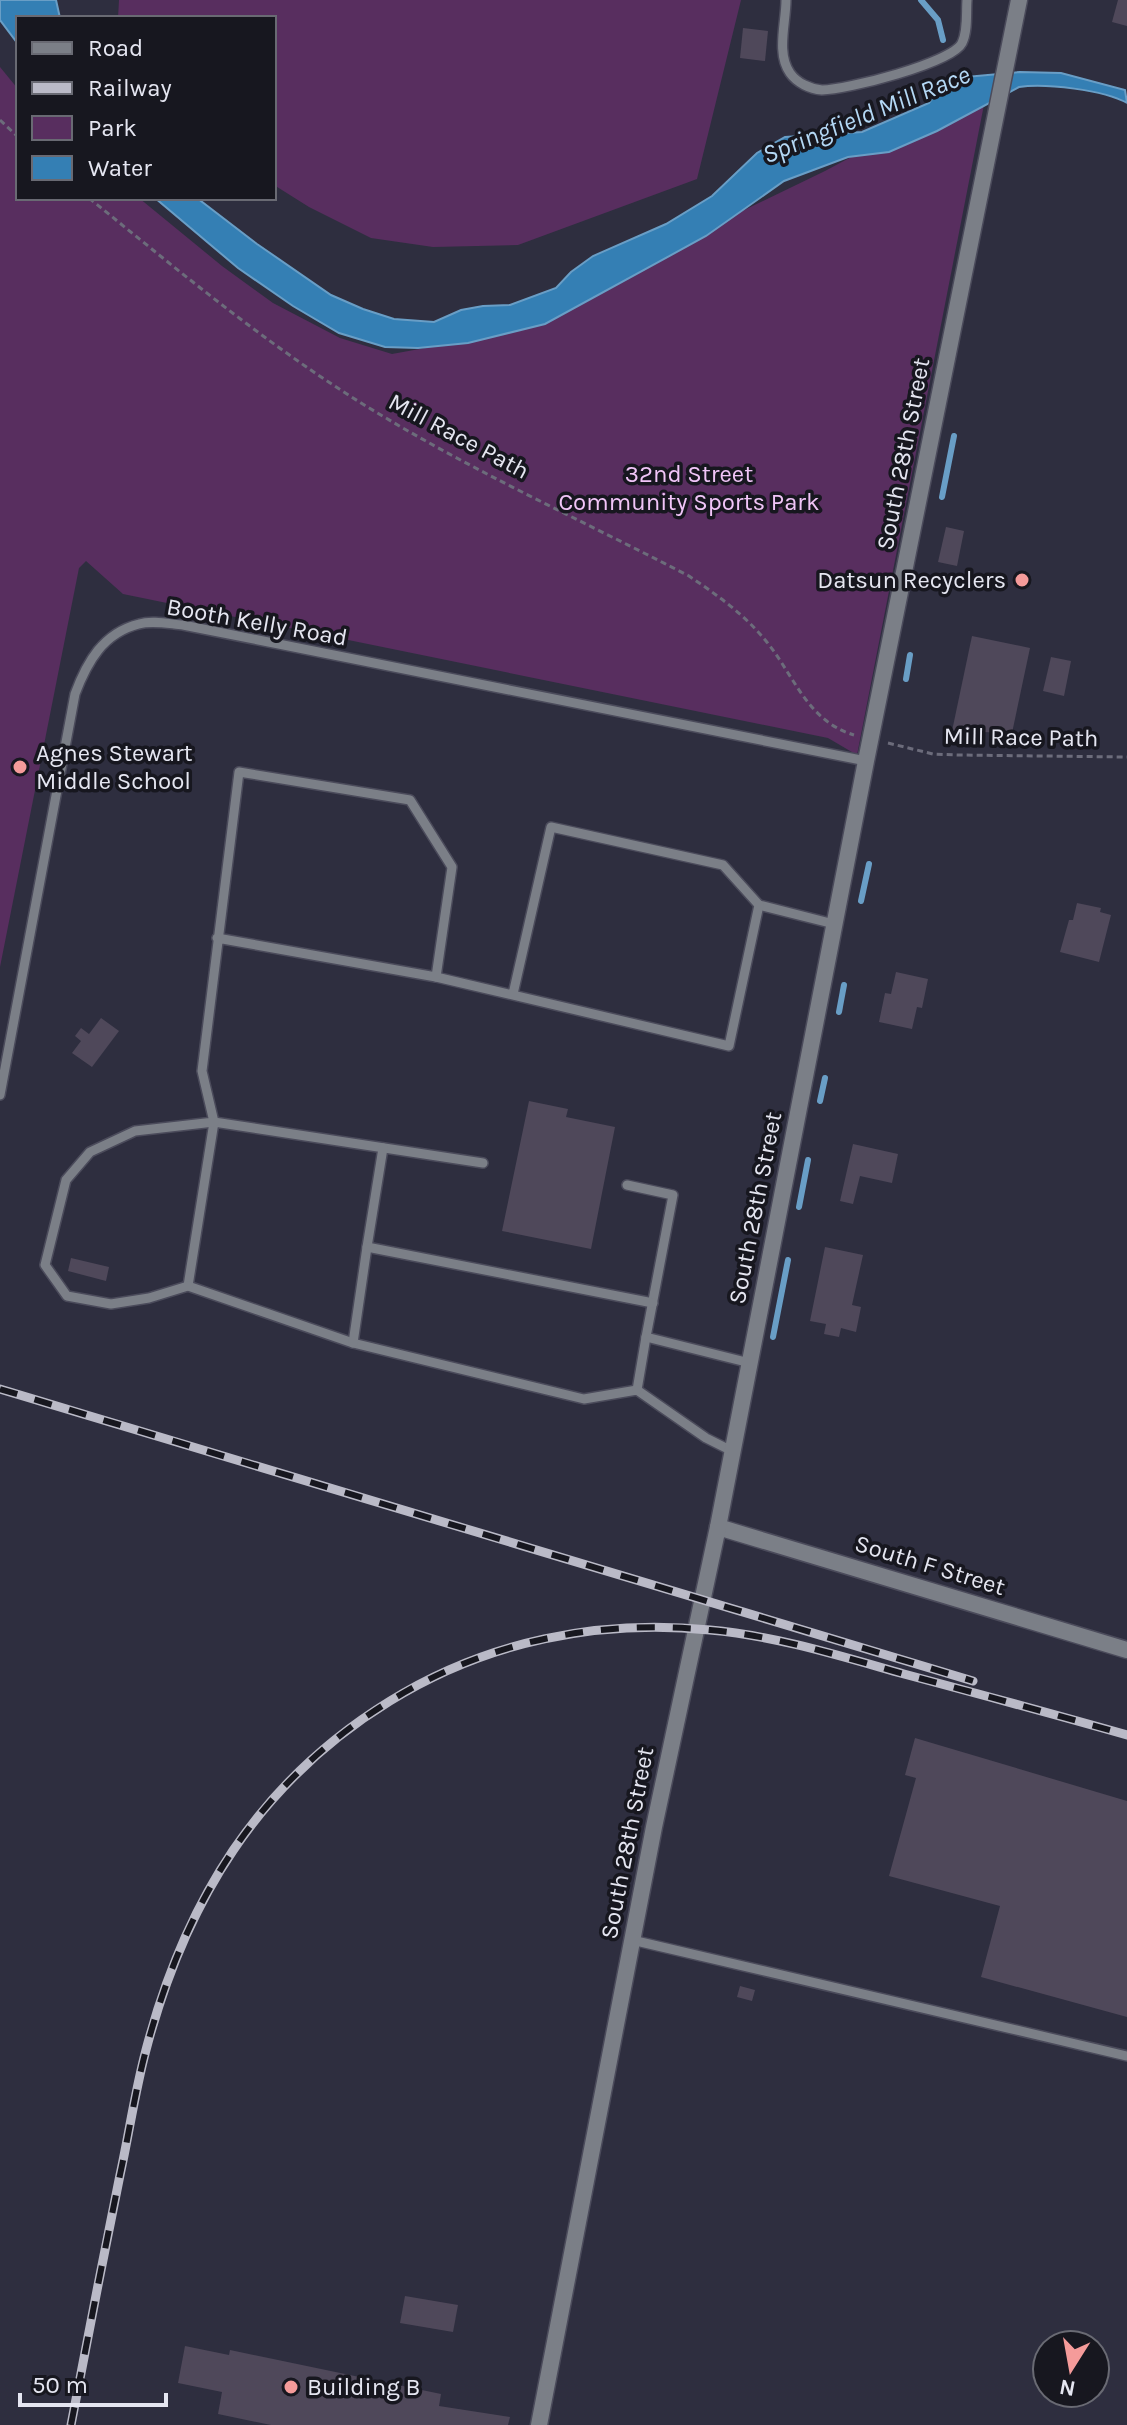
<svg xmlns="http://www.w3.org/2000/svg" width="1127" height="2425" font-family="Karla,sans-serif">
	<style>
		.green { fill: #582e5f }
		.water { fill: #347fb4; stroke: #699ec6; stroke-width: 2 }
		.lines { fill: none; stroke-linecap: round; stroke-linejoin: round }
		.stream { stroke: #699ec6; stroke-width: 6 }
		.building { fill: #4f485a }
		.lane-casing { stroke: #4b4b5b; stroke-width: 12 }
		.street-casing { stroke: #4b4b5b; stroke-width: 19 }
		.path { stroke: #6c6c7b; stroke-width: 3; stroke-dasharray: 6 4; stroke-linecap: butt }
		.lane { stroke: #7b7f87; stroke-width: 9 }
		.street { stroke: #7b7f87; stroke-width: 16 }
		.rail-casing { stroke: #babac7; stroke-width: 9 }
		.rail { stroke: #17171f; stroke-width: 6; stroke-dasharray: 18; stroke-linecap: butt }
		.poi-dot { fill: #f59b9a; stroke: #17171f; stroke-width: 3 }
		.labels { text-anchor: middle; stroke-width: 7; stroke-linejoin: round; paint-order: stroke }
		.street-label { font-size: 24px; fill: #e5e6f1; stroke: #17171f }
		.park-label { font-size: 24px; fill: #f1c5f8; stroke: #17171f }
		.poi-label { font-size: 24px; fill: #e5e6f1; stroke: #17171f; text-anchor: start }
		.water-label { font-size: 26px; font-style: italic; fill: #b4d8f5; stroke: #17171f }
	</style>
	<rect width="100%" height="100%" fill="#2e2e3f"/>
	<g class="green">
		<polygon points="119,0 741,0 697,179 518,245 433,247 371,238 309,207 274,185 274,18 118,18"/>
		<polygon points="0,67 18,89 18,198 139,198 222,266 273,303 340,338 392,354 447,344 543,320 738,213 825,171 988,84 857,755 828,738 123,594 86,561 79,568 0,967"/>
	</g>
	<g class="water">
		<polygon points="0,0 56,0 60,18 18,18 18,44 0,20"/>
		<path d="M1020 72 1061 73 1125 90 1127 103C1104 90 1045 83 1019 87L937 131 889 152 848 157 784 181 706 236 545 324 468 343 418 348 385 347 339 333 293 306 238 268 155 198H197L257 244 331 295 363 309 394 319 434 322 461 310 483 306 510 305 556 288 571 272 593 256 666 224 712 196 757 153 785 137 862 132 929 103 948 78 962 73 966 77Z"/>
	</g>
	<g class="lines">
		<g class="stream">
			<polyline points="921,0 938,20 943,40"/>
			<polyline points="942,497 954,436"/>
			<polyline points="906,679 910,655"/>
			<polyline points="861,901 869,864"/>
			<polyline points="839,1012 844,985"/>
			<polyline points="820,1101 825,1078"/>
			<polyline points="799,1207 808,1160"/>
			<polyline points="773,1337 788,1260"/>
		</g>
	</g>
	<g class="building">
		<polygon points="1118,0 1127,0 1127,26 1112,22"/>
		<polygon points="743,28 768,31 765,61 740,58"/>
		<polygon points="946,527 964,531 957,566 938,562"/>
		<polygon points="972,636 1030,648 1012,733 952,731"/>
		<polygon points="1051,657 1071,661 1064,696 1043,691"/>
		<polygon points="1077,903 1101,908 1100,912 1111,915 1099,962 1060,952 1069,920 1073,920"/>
		<polygon points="896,972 928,979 922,1008 917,1007 912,1029 879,1022 885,993 891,994"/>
		<polygon points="101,1018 119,1031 92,1067 72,1053 81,1041 75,1036 81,1028 89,1034"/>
		<polygon points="529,1101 568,1109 566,1117 615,1127 591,1249 502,1231"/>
		<polygon points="853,1144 898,1154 892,1183 860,1176 853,1204 840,1201"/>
		<polygon points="825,1247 863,1255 852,1305 861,1307 856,1332 841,1328 839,1337 824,1334 826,1324 810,1321"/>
		<polygon points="71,1258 109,1267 106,1281 68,1271"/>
		<polygon points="915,1738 1127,1801 1127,2017 981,1977 1000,1906 889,1876 916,1778 905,1775"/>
		<polygon points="740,1986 755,1990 752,2001 737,1997"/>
		<polygon points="405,2296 458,2305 453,2332 400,2323"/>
		<polygon points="185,2346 229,2355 230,2350 441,2394 439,2406 510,2417 508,2425 271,2425 218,2414 222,2392 178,2383"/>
	</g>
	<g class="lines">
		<g class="lane-casing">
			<g id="lane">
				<path d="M786 0C786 23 776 53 790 73 797 83 810 89 822 90 846 90 952 63 962 43 968 31 966 13 967 0"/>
				<polyline points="759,905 834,924"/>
				<polyline points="436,977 729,1046 759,905 723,865 551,827 513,994"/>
				<path d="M0 1095 75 694C87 662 103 633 139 624 152 620 170 624 183 625L866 761"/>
				<polyline points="483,1163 214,1122 188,1286 353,1343 584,1399 637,1390 706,1438 732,1451"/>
				<polyline points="627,1185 673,1195 646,1337 750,1363"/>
				<polyline points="367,1247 383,1148"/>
				<polyline points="188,1286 149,1298 111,1304 67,1296 45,1265 66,1180 90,1152 135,1131 214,1122 202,1071 239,772 410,800 452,867 436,977 217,938"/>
				<polyline points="353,1343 367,1247 653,1303"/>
				<polyline points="637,1390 646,1337"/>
				<polyline points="632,1940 1127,2056"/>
			</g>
		</g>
		<g class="street-casing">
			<g id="street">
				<polyline points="718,1527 1127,1650"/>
				<polyline points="539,2425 654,1827 718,1527 866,761 1019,0"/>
			</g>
		</g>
		<g class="path">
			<polyline points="0,120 18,137"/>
			<path d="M89 198C179 271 267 345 366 406 470 470 581 520 689 576 717 595 744 614 766 641 794 675 807 721 854 735"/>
			<polyline points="888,743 933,754 958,755 1127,757"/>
		</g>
		<use href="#lane" class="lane"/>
		<use href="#street" class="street"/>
		<g class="rail-casing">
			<g id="rail">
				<polyline points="0,1389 973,1681"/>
				<path d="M71 2425C87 2342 103 2258 120 2175 129 2134 135 2091 146 2050 185 1902 258 1782 390 1701 487 1641 598 1619 710 1630 777 1636 840 1656 904 1674 979 1694 1053 1714 1127 1735"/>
			</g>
		</g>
		<use href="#rail" class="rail"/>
	</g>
	<g class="poi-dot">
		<circle cx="1022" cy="580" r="8"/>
		<circle cx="20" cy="767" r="8"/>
		<circle cx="291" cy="2387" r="8"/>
	</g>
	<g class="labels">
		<g class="street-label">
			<text transform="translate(459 436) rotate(28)" y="8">Mill Race Path</text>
			<text transform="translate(903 454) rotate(-79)" y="8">South 28th Street</text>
			<text transform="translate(257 622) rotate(10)" y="8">Booth Kelly Road</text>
			<text transform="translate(1021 737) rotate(1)" y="8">Mill Race Path</text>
			<text transform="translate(755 1208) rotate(-79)" y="8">South 28th Street</text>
			<text transform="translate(930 1565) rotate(17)" y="8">South F Street</text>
			<text transform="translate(627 1843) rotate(-79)" y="8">South 28th Street</text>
		</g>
		<g class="park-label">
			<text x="689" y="482">32nd Street<tspan x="689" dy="28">Community Sports Park</tspan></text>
		</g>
		<g class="poi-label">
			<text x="1006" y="588" text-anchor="end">Datsun Recyclers</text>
			<text x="36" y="761">Agnes Stewart<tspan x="36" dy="28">Middle School</tspan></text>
			<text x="307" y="2395">Building B</text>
		</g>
		<g class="water-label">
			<text transform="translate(866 114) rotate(-22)" y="9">Springfield Mill Race</text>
		</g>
	</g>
	<rect x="16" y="16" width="260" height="184" fill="#17171f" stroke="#696a73" stroke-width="2"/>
	<rect x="32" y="42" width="40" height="12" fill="#7b7f87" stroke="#696a73" stroke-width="2"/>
	<text x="88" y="56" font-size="24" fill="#e5e6f1">Road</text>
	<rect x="32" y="82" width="40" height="12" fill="#babac7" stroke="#696a73" stroke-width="2"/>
	<text x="88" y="96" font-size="24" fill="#e5e6f1">Railway</text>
	<rect x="32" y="116" width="40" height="24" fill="#582e5f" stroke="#696a73" stroke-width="2"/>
	<text x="88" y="136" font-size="24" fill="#e5e6f1">Park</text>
	<rect x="32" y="156" width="40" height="24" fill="#347fb4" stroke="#696a73" stroke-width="2"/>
	<text x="88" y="176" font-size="24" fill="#e5e6f1">Water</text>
	<g transform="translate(1071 2369) rotate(191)"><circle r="38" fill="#17171f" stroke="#696a73" stroke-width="2"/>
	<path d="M0-6L14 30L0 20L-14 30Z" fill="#f59b9a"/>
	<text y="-12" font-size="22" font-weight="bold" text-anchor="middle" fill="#e5e6f1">N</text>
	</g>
	<path d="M20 2393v12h146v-12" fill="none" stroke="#e5e6f1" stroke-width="4"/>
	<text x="32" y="2393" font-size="24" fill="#e5e6f1" stroke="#17171f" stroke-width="6" paint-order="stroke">50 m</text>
</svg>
